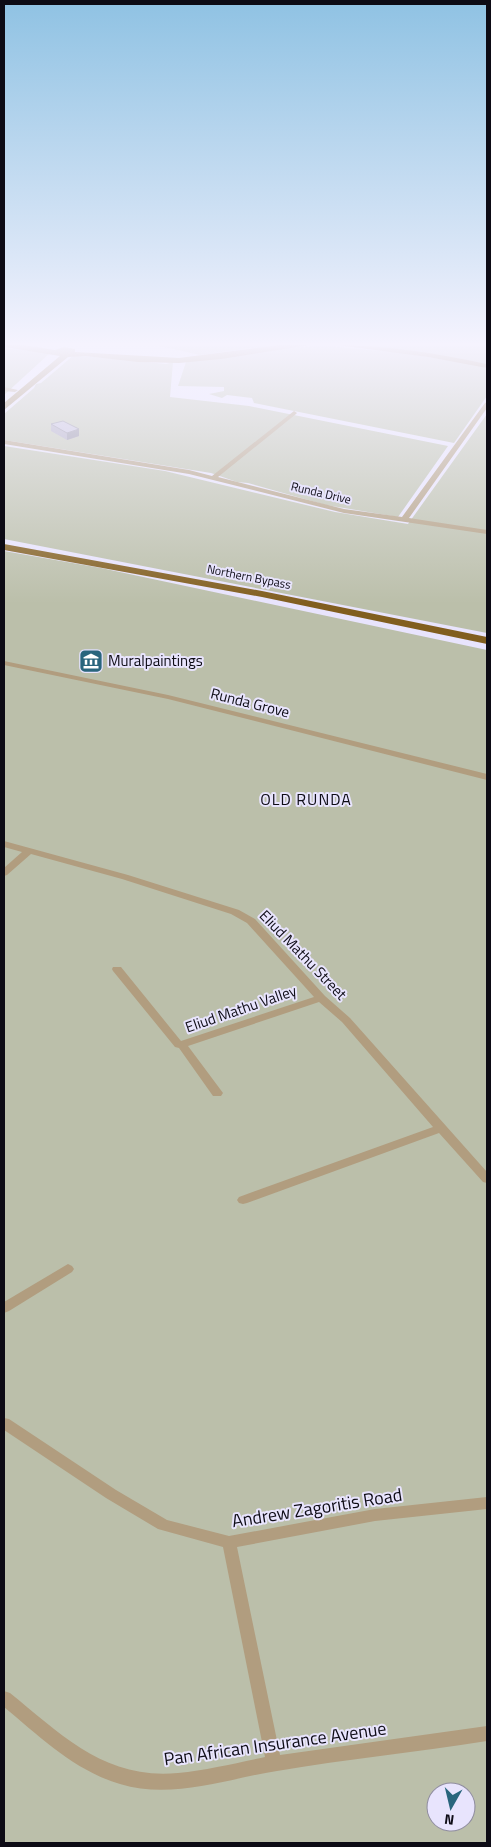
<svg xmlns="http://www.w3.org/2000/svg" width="491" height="1847" font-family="'Titillium Web',sans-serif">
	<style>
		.green { fill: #bbbfaa; fill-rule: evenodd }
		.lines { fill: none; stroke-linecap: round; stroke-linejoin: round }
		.street { fill: #b19d7f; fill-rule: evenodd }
		.secondary { fill: #95784a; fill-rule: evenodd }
		.primary { fill: #815e1f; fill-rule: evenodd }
		.wall { fill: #a39eb8 }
		.shaded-wall { fill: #848196 }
		.building { fill: #bdb8d6; stroke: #848196 }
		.labels { text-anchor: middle; stroke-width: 4; stroke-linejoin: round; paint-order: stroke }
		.far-street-label { font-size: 12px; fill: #0d0b15; stroke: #e8e4fd }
		.poi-label { font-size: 15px; fill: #0d0b15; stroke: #e8e4fd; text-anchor: start }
		.street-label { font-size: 15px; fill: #0d0b15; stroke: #e8e4fd }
		.neighbourhood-label { font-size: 16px; letter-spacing: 1px; fill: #0d0b15; stroke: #e8e4fd }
		.near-street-label { font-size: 18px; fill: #0d0b15; stroke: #e8e4fd }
	</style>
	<rect width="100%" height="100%" fill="#e8e4fd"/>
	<g class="green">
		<polygon points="155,345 274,345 200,355"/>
		<polygon points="363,345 487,345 487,364 437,355"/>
		<polygon points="326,346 404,353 482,366 487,369 487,396 454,443 254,403 252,398 227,395 222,398 209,394 224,391 224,387 178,386 186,362 281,348"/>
		<polygon points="4,348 50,353 4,395"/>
		<polygon points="74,355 166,364 173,362 170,397 249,406 448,446 398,517 326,505 248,483 237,482 211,473 4,440 4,414 34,388 36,384 41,383"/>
		<polygon points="487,414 487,633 4,539 4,446 165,471 335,512 408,524"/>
		<path d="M4 551 101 568 487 650V1843H4ZM436 1792H466V1822H436Z"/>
	</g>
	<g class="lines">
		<g class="street">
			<polygon points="4,387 18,390 15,392 4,391"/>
			<polygon points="487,402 487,408 409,518 487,530 487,534 344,513 189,474 4,444 4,440 189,470 212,476 294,411 297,413 296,414 218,477 344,509 402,517 485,403"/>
			<polygon points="4,661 168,695 487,774 487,780 168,699 4,665"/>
			<polygon points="4,841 128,875 239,910 255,919 325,996 350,1018 487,1172 487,1183 483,1182 439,1133 247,1203 243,1204 239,1203 237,1200 239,1197 433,1127 342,1022 319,1002 188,1046 223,1093 221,1096 213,1096 179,1048 175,1047 113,971 112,969 113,967 121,967 181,1041 314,997 247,923 231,914 122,879 31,854 7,875 4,876 4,868 22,852 4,847"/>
			<polygon points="68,1264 72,1266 74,1269 72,1272 9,1311 4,1313 4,1302"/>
			<path d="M4 1418 9 1419 116 1490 167 1520 229 1536 375 1509 487 1497V1509L375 1521 237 1547 280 1755 487 1726V1741C417 1752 347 1759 277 1771 226 1779 172 1800 120 1784 75 1771 39 1736 4 1707V1691L10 1693C62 1735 105 1780 178 1773 207 1770 236 1763 265 1757L223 1547 158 1529 106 1498 4 1430Z"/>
		</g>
		<g class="secondary">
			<polygon points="4,345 24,345 55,350 64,347 75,349 75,352 179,358 278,345 310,345 221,359 179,363 138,362 85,356 68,357 4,410 4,403 60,356 4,347"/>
			<path d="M337 345C388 345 438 354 487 364V368L428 357Z"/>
		</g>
		<polygon class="primary" points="4,544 262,591 487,637 487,644 262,597 4,550"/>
	</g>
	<polygon class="wall" points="51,424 79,436 67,440 51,431"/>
	<polygon class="shaded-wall" points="79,429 79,436 67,440 67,433"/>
	<polygon class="building" points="63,421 79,429 67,433 51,424"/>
	<linearGradient id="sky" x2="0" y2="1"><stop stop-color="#8fc2e3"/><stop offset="0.57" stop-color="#f5f3fe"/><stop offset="1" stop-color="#f5f3fe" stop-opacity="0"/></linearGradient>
	<rect width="491" height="604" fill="url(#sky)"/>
	<defs>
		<g id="museum-square" transform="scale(1.25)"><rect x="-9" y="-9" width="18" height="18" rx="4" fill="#29657d" stroke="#e8e4fd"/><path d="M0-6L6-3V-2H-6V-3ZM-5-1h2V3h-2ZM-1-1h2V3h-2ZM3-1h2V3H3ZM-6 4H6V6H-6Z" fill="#fff"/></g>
	</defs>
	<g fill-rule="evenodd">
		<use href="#museum-square" x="91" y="661"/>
	</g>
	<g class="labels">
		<g class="far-street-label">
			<text transform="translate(321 493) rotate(13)" y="4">Runda Drive</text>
			<text transform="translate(249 577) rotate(11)" y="4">Northern Bypass</text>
		</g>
		<g class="poi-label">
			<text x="108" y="666">Muralpaintings</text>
		</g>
		<g class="street-label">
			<text transform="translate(250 703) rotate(14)" y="5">Runda Grove</text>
			<text transform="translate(303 955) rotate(46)" y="5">Eliud Mathu Street</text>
			<text transform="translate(241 1009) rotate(-19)" y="5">Eliud Mathu Valley</text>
		</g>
		<g class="neighbourhood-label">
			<text x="306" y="805">OLD RUNDA</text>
		</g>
		<g class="near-street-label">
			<text transform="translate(317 1508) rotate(-9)" y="6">Andrew Zagoritis Road</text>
			<text transform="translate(275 1744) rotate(-8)" y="6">Pan African Insurance Avenue</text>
		</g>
	</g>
	<rect width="491" height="1847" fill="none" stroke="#0d0b15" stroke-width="10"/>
	<g transform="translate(451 1807) rotate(188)"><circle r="24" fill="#e8e4fd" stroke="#908da0"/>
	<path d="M0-4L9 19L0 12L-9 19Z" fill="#29657d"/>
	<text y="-8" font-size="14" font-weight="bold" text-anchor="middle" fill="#0d0b15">N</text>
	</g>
</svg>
